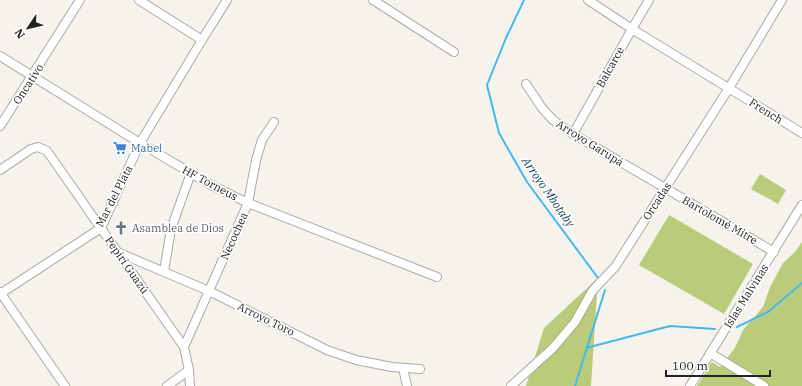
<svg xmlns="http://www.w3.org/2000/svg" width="802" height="386" font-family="'IBM Plex Serif',serif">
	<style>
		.green { fill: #b9cc79 }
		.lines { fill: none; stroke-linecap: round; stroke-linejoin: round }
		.stream { stroke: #48b8ec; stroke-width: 2 }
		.minor-casing { stroke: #acaaa4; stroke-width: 10 }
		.minor { stroke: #fff; stroke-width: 8 }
		.labels { text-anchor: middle; stroke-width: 3.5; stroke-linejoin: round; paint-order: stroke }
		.street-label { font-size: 11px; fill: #242321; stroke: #fff }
		.shop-label { font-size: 11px; fill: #366cbe; stroke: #fff; text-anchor: start }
		.worship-label { font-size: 11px; fill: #5b616d; stroke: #fff; text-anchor: start }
		.water-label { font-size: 12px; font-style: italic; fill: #124257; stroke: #fff }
	</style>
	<rect width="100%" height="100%" fill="#f5f3ec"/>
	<g class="green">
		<polygon points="760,174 786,190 778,204 751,189"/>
		<polygon points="669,215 753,264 724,314 639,265"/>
		<polygon points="802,242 802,386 697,386 712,362 720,367 735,348 743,330 763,307 770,287 783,263 795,252"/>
		<polygon points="598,278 591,386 526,386 544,328"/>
	</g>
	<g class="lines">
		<g class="stream">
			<polyline points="524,0 506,38 487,85 499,133 527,182 598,278"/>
			<polyline points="737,327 768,312 802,283"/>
			<polyline points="586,348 670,326 715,329"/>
			<polyline points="575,386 605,290"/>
		</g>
		<g class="minor-casing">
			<g id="minor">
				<polyline points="139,0 202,40"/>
				<polyline points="373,0 454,52"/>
				<polyline points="588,0 632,29 802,133"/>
				<polyline points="0,56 140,143 211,185 248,203 437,277"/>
				<polyline points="526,84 542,108 553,120 573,134 774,252"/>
				<polyline points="0,126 80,0"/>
				<polyline points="573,134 632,29 649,0"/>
				<polyline points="0,170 31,149 38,147 47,151 184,347 189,370 190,386"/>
				<polyline points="117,252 209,291 327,350 356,360 392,367 420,369"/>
				<polyline points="164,271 171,229 191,173"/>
				<polyline points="0,292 65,386"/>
				<polyline points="0,294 101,228 140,143 202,40 227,0"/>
				<polyline points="184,347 248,203 256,160 262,140 274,122"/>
				<polyline points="710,353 764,386"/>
				<polyline points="403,368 407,386"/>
				<polyline points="167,386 189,370"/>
				<polyline points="511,386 553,348 575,322 593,290 615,267 729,88 782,0"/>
				<polyline points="690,386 802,205"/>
			</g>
		</g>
		<use href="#minor" class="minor"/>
	</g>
	<defs>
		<g id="supermarket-bare" transform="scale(1.08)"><path d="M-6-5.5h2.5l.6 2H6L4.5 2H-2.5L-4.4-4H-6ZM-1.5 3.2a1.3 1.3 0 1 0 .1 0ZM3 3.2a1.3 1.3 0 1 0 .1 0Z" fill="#3f7fe0" stroke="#fff" stroke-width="2.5" paint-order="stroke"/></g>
		<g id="church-bare" transform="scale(1.08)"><path d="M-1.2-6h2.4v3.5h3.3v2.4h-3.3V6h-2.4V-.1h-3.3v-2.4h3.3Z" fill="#6b7280" stroke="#fff" stroke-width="2.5" paint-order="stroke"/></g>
	</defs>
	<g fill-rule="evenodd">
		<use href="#supermarket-bare" x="120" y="148"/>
		<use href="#church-bare" x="121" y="228"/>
	</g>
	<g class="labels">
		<g class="street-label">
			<text transform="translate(610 67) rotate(-61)" y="4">Balcarce</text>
			<text transform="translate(28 84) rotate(-57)" y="4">Oncativo</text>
			<text transform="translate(766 111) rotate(32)" y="4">French</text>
			<text transform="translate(590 143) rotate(32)" y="4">Arroyo Garupá</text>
			<text transform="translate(210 183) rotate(28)" y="4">HF Torneus</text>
			<text transform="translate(114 196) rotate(-63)" y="4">Mar del Plata</text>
			<text transform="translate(657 201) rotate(-57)" y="4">Orcadas</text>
			<text transform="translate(720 220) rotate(30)" y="4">Bartolomé Mitre</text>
			<text transform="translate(234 236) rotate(-66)" y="4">Necochea</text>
			<text transform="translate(127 265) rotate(55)" y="4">Pepirí Guazú</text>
			<text transform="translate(746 296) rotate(-58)" y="4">Islas Malvinas</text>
			<text transform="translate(266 319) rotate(26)" y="4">Arroyo Toro</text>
		</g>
		<g class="shop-label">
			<text x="131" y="152">Mabel</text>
		</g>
		<g class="worship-label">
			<text x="132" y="232">Asamblea de Dios</text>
		</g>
		<g class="water-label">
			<text transform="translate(548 192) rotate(55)" y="4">Arroyo Mbotaby</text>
		</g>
	</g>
	<g transform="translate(28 28) rotate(235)" stroke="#ffffff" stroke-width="3" paint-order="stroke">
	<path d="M0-3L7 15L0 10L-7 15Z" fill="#242321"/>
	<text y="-6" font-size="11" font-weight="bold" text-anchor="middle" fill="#242321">N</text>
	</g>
	<path d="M666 370v6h104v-6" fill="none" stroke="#242321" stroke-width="2"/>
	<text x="672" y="370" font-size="12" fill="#242321" stroke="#ffffff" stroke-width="3" paint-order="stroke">100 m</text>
</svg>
